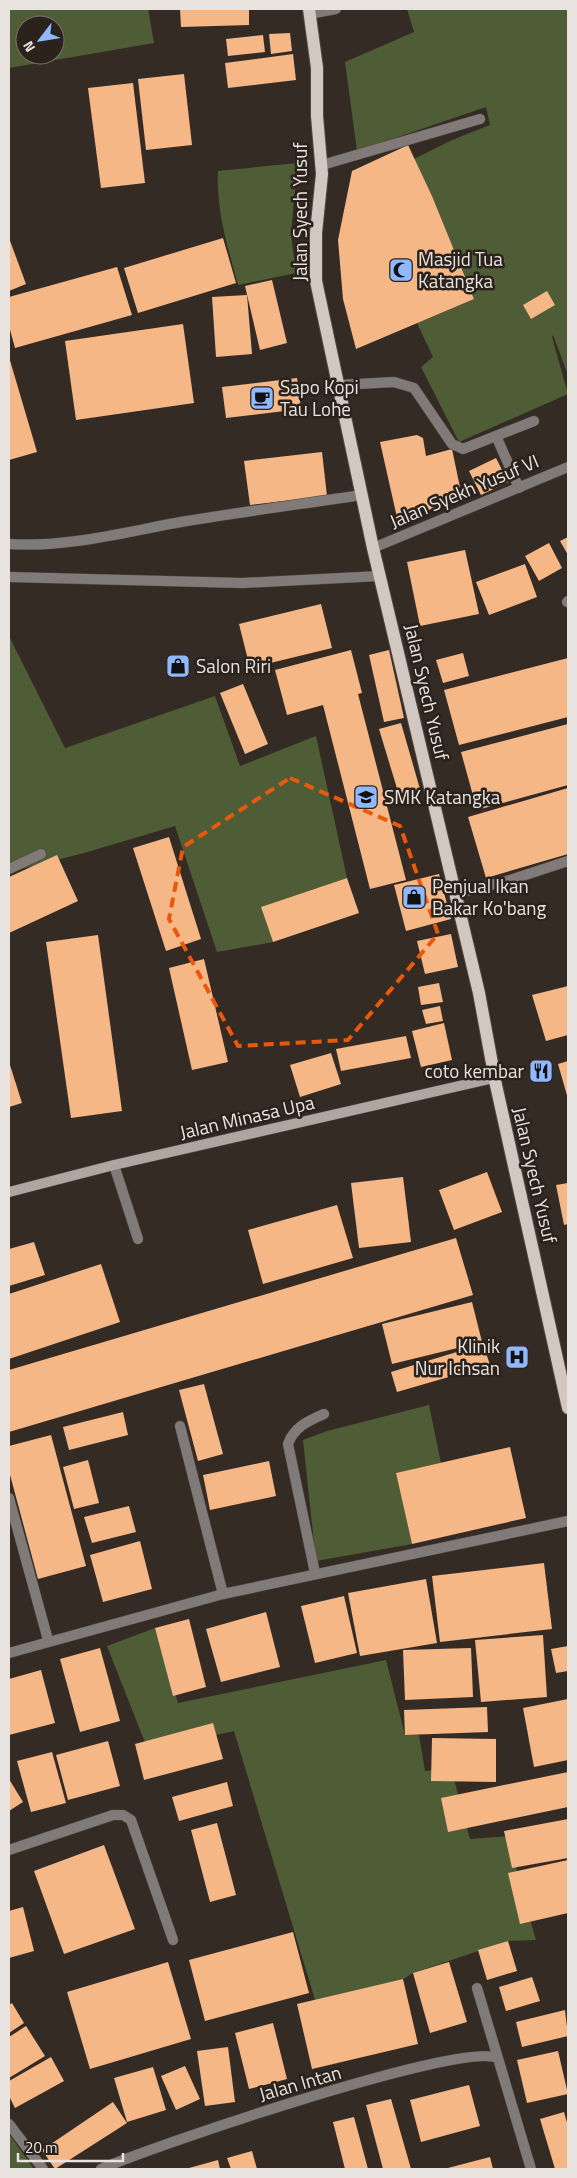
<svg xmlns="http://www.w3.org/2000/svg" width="577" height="2178" font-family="'Titillium Web',sans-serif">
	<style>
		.green { fill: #4e5d36; fill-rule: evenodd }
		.building { fill: #f6b787 }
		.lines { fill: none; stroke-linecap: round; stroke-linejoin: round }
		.lane-casing { stroke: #524843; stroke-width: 11 }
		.street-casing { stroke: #524843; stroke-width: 11 }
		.secondary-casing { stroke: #524843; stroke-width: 11 }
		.primary-casing { stroke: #524843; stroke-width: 14 }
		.lane { stroke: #807a78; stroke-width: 10 }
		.street { stroke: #807a78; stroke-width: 10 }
		.secondary { stroke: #afa6a2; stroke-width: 10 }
		.primary { stroke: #d3c7c2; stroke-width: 12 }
		.marked { fill: none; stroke: #e8590c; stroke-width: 4; stroke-dasharray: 10 6; stroke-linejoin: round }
		.labels { text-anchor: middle; stroke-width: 5; stroke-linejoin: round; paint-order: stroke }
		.street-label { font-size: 19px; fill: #e9e3df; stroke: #2b221c }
		.poi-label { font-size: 19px; fill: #e9e3df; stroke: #2b221c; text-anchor: start }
	</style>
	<rect width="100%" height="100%" fill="#352b25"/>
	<g class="green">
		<path d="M9 9H148L154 43 9 68ZM25 25H55V55H25Z"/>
		<polygon points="407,9 568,9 568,375 553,335 552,337 568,394 459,442 421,367 433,357 417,323 474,299 432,196 414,159 452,140 490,125 486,107 357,151 345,62 414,32"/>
		<path d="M297 163 291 235 296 273 238 285C228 248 216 210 218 171Z"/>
		<polygon points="9,636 65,748 215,696 240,766 316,736 347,878 261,907 273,942 217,952 175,826 84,853 9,872"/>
		<polygon points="429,1405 441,1463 396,1473 412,1544 316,1561 303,1440 327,1431"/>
		<polygon points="155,1628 178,1703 386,1660 405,1735 419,1735 425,1771 451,1768 470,1839 511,1836 518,1878 536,1940 508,1941 413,1973 403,1979 315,2000 234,1731 148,1750 107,1646"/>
		<polygon points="9,2134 34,2169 9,2169"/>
	</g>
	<g class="building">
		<polygon points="180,9 249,9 249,25 181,27"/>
		<polygon points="290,33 292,51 271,54 269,34"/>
		<polygon points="263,35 265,52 228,56 226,39"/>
		<polygon points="293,54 296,80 228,88 225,63"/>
		<polygon points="184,74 192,145 146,150 138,79"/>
		<polygon points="133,83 145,183 101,188 88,88"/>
		<polygon points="408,145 432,196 474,299 356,349 343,299 338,240 352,171"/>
		<polygon points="9,238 26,284 9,291"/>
		<polygon points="223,238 236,283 138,313 124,268"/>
		<polygon points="117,267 132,315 15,348 9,326 9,297"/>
		<polygon points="272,280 287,343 260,350 245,286"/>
		<polygon points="547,291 555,305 531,319 523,305"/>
		<polygon points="247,295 252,354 216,357 212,297"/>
		<polygon points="183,324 194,403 76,420 65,341"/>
		<polygon points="9,357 37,452 9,460"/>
		<polygon points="297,378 301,409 226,418 222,387"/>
		<polygon points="417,435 423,438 426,456 452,449 462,497 398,522 380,442"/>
		<polygon points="322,452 327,496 250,505 244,461"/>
		<polygon points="496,458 508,482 481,495 469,471"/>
		<polygon points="568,537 568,555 560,541"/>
		<polygon points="549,543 562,568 539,581 525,556"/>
		<polygon points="465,550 479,614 420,626 407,562"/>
		<polygon points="525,564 537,597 489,615 476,582"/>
		<polygon points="321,604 332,648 250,668 239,624"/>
		<polygon points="351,650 362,693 358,694 406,880 370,889 323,705 287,715 275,670"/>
		<polygon points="389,650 404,718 384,722 369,655"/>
		<polygon points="463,653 469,676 443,683 436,660"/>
		<polygon points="568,658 568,717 459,745 444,690"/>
		<polygon points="243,684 268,744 245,754 220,693"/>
		<polygon points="401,723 420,789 399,795 379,729"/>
		<polygon points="568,724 568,785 477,810 461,752"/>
		<polygon points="568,788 568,854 486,878 468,817"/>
		<polygon points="169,837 201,939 166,951 133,848"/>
		<polygon points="57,855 78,901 9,933 9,877"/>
		<polygon points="439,874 451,919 406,931 394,885"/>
		<polygon points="347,878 359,913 273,942 261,907"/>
		<polygon points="451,934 458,967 425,974 417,941"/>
		<polygon points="98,935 122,1111 71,1118 46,942"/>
		<polygon points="204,959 228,1062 192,1070 169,968"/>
		<polygon points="439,983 443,1002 421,1005 418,987"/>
		<polygon points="568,986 568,1035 546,1041 532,995"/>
		<polygon points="440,1006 443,1021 426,1024 422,1010"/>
		<polygon points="444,1023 452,1060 421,1067 412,1031"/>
		<polygon points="406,1036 411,1058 341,1071 336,1049"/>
		<polygon points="331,1053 341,1084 300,1097 290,1065"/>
		<polygon points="568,1061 568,1099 558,1064"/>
		<polygon points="9,1062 22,1103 9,1107"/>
		<polygon points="487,1172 502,1212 454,1230 439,1190"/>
		<polygon points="403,1177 411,1242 359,1248 351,1183"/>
		<polygon points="568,1183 568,1224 564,1225 556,1185"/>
		<polygon points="337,1205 353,1258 263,1284 248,1230"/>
		<polygon points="456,1238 473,1295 9,1432 9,1370"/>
		<polygon points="34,1242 45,1275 9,1286 9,1249"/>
		<polygon points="101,1264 120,1322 9,1359 9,1294"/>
		<polygon points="472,1302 482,1342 392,1364 382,1324"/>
		<polygon points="483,1344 490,1365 397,1392 391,1372"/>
		<polygon points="204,1384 223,1454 198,1461 179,1390"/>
		<polygon points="123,1412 128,1435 69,1450 63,1427"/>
		<polygon points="51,1435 86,1566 38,1579 9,1471 9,1446"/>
		<polygon points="510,1447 526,1518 412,1544 396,1473"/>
		<polygon points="88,1460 99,1503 74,1509 63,1467"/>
		<polygon points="269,1461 276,1496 210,1510 203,1475"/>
		<polygon points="129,1506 136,1532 92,1543 84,1517"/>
		<polygon points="140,1541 152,1589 103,1602 90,1555"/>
		<polygon points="544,1563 552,1629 440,1642 432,1576"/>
		<polygon points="426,1579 437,1643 360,1656 348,1593"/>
		<polygon points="344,1596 357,1653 315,1663 301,1606"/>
		<polygon points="266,1612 280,1667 221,1682 206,1629"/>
		<polygon points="189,1619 206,1687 173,1696 155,1628"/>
		<polygon points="543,1635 547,1697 481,1702 475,1640"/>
		<polygon points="568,1646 568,1671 556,1673 551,1649"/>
		<polygon points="100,1648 120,1721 80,1732 60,1659"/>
		<polygon points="471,1648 473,1697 405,1700 403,1650"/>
		<polygon points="41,1670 55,1723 9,1735 9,1679"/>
		<polygon points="568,1699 568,1760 534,1767 523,1708"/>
		<polygon points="487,1707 488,1732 405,1735 404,1710"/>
		<polygon points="213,1723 223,1759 144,1780 135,1744"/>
		<polygon points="432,1738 496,1739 496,1782 431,1781"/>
		<polygon points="108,1741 120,1786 68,1800 56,1755"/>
		<polygon points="52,1752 66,1803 31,1812 17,1761"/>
		<polygon points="568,1772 568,1807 448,1832 441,1798"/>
		<polygon points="9,1779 23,1802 9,1811"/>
		<polygon points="227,1782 233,1806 179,1821 172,1797"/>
		<polygon points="568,1819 568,1858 512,1868 504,1831"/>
		<polygon points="217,1823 236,1895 210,1902 191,1830"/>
		<polygon points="104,1845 135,1929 64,1954 34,1871"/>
		<polygon points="568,1860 568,1913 520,1924 508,1873"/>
		<polygon points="23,1907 34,1951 9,1958 9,1911"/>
		<polygon points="293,1932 309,1993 205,2021 189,1960"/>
		<polygon points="508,1941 517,1971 487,1980 478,1950"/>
		<polygon points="168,1962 191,2039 90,2069 67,1992"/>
		<polygon points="449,1962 467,2022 430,2033 413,1973"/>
		<polygon points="532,1977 540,2001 506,2011 499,1987"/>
		<polygon points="403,1979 418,2044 312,2069 297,2004"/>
		<polygon points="12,2003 24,2023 9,2033 9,2005"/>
		<polygon points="565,2010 568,2036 522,2047 516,2022"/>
		<polygon points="273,2023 287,2079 249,2089 235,2033"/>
		<polygon points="26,2026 45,2056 9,2078 9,2037"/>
		<polygon points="228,2047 235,2102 205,2106 197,2051"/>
		<polygon points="558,2051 568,2094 527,2103 517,2060"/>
		<polygon points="51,2057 64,2081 15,2108 9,2096 9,2081"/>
		<polygon points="185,2066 200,2099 176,2110 161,2076"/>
		<polygon points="153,2067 166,2110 127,2122 114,2078"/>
		<polygon points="469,2085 480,2126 421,2142 410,2100"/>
		<polygon points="391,2099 411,2169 383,2169 366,2105"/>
		<polygon points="113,2102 127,2123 55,2169 42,2150"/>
		<polygon points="564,2112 568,2126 568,2169 555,2169 540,2119"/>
		<polygon points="354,2117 368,2169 345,2169 333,2122"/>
		<polygon points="252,2151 257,2169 231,2169 227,2158"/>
		<polygon points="490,2157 493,2169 444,2169"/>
		<polygon points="218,2160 220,2169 190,2169 189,2168"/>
	</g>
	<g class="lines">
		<g class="lane-casing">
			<g id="lane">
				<polyline points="322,165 480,119"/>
				<polyline points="339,385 394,382 414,388 452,444 463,449 534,421"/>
				<polyline points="496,436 519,488"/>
			</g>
		</g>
		<g class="street-casing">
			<g id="street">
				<polyline points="309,14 336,9"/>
				<path d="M9 544C66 548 125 532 181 522 241 512 302 504 362 495"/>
				<polyline points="373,548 568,467"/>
				<polyline points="9,577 242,583 380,576"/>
				<polyline points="567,602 568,601"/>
				<polyline points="9,869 41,854"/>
				<polyline points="455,894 510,880 568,861"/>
				<polyline points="114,1165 138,1239"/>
				<polyline points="180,1426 223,1594"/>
				<polyline points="9,1498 48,1640"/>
				<path d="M315 1573 288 1444C294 1427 308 1421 324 1414"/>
				<polyline points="9,1653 223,1594 568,1521"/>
				<polyline points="9,1850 113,1815 123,1815 131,1820 173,1940"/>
				<polyline points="477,1988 531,2169"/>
				<polyline points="9,2124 43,2169"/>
				<path d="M101 2169C150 2147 461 2041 497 2058"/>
			</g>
		</g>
		<g class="secondary-casing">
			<polyline id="secondary" points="9,1192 114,1165 494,1078"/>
		</g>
		<g class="primary-casing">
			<polyline id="primary" points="309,9 317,68 317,116 322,174 316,233 316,281 373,548 479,993 496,1085 568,1408"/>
		</g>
		<use href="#lane" class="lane"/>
		<use href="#street" class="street"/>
		<use href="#secondary" class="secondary"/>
		<use href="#primary" class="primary"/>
	</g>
	<path class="marked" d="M290 778 400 826 438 934 348 1040 238 1046 169 919 183 847Z"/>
	<defs>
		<g id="mosque-square" transform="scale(1.25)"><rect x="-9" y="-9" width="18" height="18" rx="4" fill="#90b8fd" stroke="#2b221c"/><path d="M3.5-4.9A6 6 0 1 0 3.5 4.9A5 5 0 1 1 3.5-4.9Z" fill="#111"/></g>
		<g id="cafe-square" transform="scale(1.25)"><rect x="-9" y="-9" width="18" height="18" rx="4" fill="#90b8fd" stroke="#2b221c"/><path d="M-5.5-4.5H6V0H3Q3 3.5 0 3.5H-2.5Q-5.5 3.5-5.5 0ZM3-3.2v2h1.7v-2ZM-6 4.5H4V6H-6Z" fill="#111"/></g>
		<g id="shop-square" transform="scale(1.25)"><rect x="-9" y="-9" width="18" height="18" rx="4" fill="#90b8fd" stroke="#2b221c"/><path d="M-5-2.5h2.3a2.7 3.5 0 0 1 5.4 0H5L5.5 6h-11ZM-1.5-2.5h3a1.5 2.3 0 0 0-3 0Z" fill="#111"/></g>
		<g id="school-square" transform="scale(1.25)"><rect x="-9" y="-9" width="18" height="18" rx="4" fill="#90b8fd" stroke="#2b221c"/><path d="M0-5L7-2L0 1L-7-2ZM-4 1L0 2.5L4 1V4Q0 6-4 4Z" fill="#111"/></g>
		<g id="restaurant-square" transform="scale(1.25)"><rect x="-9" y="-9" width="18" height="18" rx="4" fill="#90b8fd" stroke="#2b221c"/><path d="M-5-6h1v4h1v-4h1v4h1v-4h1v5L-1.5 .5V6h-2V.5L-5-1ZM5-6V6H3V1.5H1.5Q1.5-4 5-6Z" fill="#111"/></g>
		<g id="hospital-square" transform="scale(1.25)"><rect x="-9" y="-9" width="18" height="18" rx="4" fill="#90b8fd" stroke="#2b221c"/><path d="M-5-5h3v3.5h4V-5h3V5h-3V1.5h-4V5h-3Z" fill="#111"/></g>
	</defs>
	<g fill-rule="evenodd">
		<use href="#mosque-square" x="401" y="270"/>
		<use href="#cafe-square" x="262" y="398"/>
		<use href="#shop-square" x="178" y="666"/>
		<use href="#school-square" x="366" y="797"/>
		<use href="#shop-square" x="414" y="897"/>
		<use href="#restaurant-square" x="541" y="1071"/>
		<use href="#hospital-square" x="517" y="1357"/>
	</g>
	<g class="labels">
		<g class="street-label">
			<text transform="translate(300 212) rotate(-90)" y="7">Jalan Syech Yusuf</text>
			<text transform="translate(464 491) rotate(-23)" y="7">Jalan Syekh Yusuf VI</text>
			<text transform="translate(427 692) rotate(77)" y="7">Jalan Syech Yusuf</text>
			<text transform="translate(247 1117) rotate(-13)" y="7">Jalan Minasa Upa</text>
			<text transform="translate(535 1175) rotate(77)" y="7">Jalan Syech Yusuf</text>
			<text transform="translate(300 2083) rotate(-16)" y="7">Jalan Intan</text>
		</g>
		<g class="poi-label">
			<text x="418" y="266">Masjid Tua<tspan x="418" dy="22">Katangka</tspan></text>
			<text x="280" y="394">Sapo Kopi<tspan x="280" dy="22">Tau Lohe</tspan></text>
			<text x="196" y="673">Salon Riri</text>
			<text x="384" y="804">SMK Katangka</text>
			<text x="432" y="893">Penjual Ikan<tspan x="432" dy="22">Bakar Ko'bang</tspan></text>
			<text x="524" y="1078" text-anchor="end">coto kembar</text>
			<text x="500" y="1353" text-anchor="end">Klinik<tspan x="500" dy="22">Nur Ichsan</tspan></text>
		</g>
	</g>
	<rect width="577" height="2178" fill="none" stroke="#e9e3df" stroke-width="20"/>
	<g transform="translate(40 40) rotate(239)"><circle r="24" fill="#2b221c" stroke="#776f6a"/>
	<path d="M0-4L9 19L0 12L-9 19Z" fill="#90b8fd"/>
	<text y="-8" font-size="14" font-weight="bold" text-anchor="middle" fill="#e9e3df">N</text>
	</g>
	<path d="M18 2153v8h105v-8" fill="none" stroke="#e9e3df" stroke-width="2.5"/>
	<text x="25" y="2153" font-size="15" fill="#e9e3df" stroke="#2b221c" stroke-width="4" paint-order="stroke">20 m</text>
</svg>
